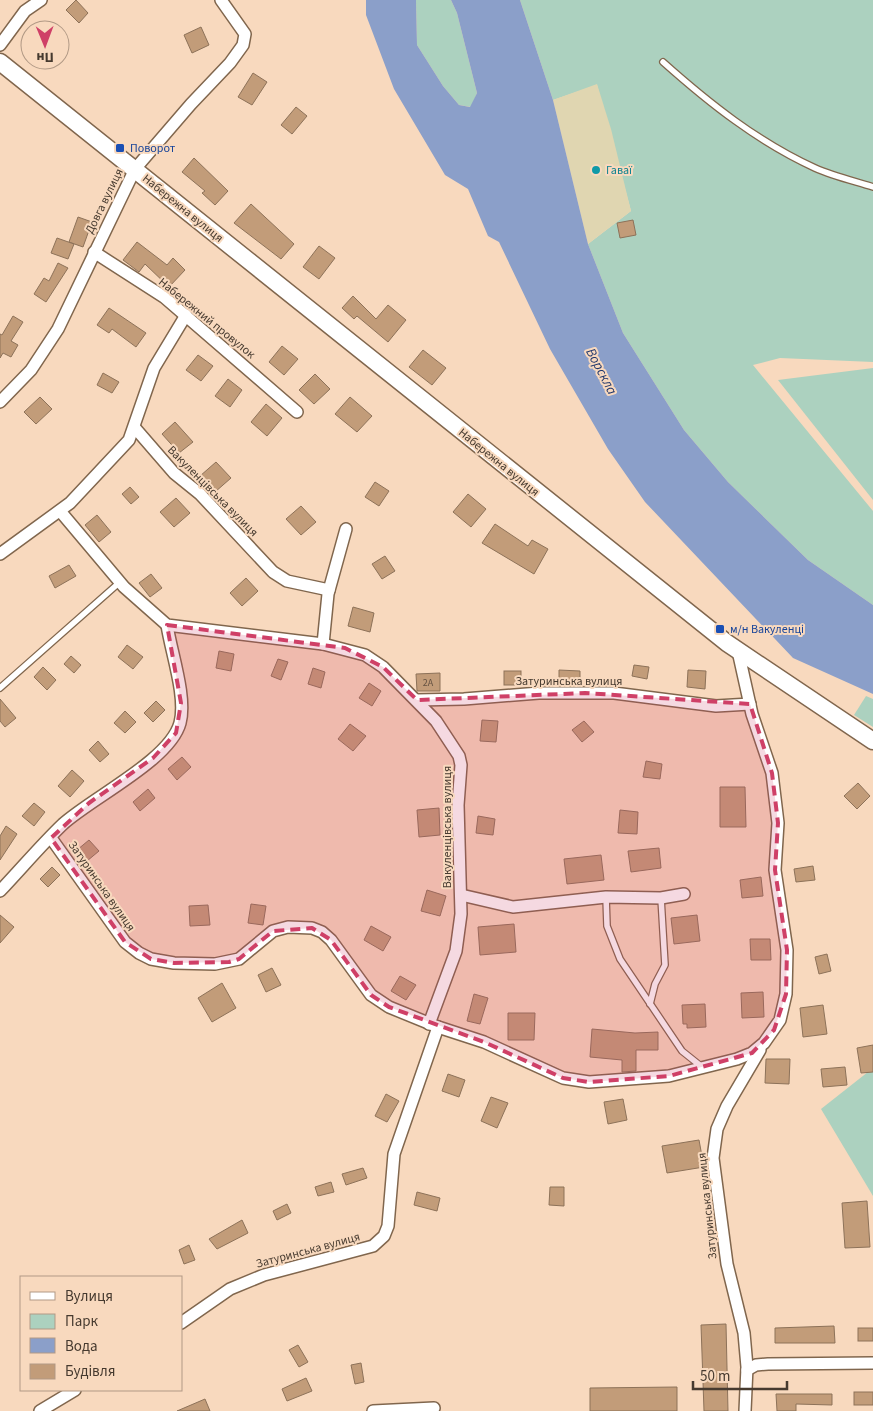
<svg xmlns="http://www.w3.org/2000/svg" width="873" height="1411" font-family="'Source Sans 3',sans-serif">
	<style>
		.green { fill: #acd1bf }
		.sand { fill: #e0d6b1 }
		.water { fill: #8b9fc9 }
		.building { fill: #c29c79; stroke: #8d7259 }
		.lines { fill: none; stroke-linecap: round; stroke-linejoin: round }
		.lane-casing { stroke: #80664d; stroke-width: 8 }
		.street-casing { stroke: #80664d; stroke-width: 14 }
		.secondary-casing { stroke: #80664d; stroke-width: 19 }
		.lane { stroke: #fff; stroke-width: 5.5 }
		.street { stroke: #fff; stroke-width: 11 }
		.secondary { stroke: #fff; stroke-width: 16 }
		.marked { fill: #cf4067; fill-opacity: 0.2; stroke: #cf4067; stroke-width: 4; stroke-dasharray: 10 6; stroke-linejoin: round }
		.transit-dot { fill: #1a4fb4; stroke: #f8d9be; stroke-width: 2 }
		.culture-dot { fill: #0f9aa8; stroke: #f8d9be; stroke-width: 2 }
		.labels { text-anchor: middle; stroke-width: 4; stroke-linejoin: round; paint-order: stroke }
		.number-label { font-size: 10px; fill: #655242 }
		.transit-label { font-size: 12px; fill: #164399; stroke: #f8d9be; text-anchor: start }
		.culture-label { font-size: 12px; fill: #0d838f; stroke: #f8d9be; text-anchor: start }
		.street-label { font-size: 12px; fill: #463a2f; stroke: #f8d9be }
		.water-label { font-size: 14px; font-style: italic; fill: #1f366b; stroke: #f8d9be }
	</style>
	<rect width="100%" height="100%" fill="#f8d9be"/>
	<g class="green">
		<polygon points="416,0 451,0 457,13 477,93 471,107 459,105 443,86 417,45"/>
		<polygon points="520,0 873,0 873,362 780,358 753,365 873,511 873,605 808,560 728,482 684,430 623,333 588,244 631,211 597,85 553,100"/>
		<polygon points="873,368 873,500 778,380"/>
		<polygon points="866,696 873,699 873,727 854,715"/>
		<polygon points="873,1068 873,1196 821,1109"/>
	</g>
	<polygon class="sand" points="597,84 611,129 631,211 588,244 553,100"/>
	<polygon class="water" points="366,0 416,0 417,45 443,86 459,105 470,107 477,93 457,13 451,0 520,0 553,100 588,244 623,333 684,430 728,482 808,560 873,605 873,694 793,658 645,502 608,449 550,349 499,242 488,236 468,189 445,175 394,89 366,15"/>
	<g class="building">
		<polygon points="76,0 88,13 79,23 66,10"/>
		<polygon points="201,27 209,45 192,53 184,35"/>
		<polygon points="253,73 267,82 252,105 238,97"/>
		<polygon points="296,107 307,116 292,134 281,125"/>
		<polygon points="194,158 228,191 215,205 202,193 205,191 182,172"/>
		<polygon points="251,204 294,244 281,259 234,223"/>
		<polygon points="78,217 92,222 83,247 69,242"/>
		<polygon points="633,220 636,235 620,238 617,223"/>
		<polygon points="57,238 74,244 68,259 51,253"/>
		<polygon points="137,242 167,265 173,258 185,270 169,287 145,264 139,272 123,260"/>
		<polygon points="319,246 335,258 319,279 303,267"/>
		<polygon points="58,263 68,268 46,302 34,294 44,278 49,281"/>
		<polygon points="353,296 376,319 388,305 406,320 388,342 357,316 354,319 342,308"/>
		<polygon points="109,308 146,333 136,347 112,329 109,333 97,325"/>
		<polygon points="13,316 23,322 11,341 18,345 11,357 3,353 0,358 0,334 2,335"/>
		<polygon points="282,346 298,359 284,375 269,362"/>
		<polygon points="423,350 446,368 432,385 409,367"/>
		<polygon points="198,355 213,366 201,381 186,370"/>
		<polygon points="103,373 119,382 112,393 97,385"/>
		<polygon points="315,374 330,389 314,404 299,390"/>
		<polygon points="228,379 242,390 230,407 215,396"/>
		<polygon points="40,397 52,409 36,424 24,412"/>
		<polygon points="350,397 372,416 357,432 335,414"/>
		<polygon points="266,404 282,418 267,436 251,422"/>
		<polygon points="175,422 193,442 179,453 162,434"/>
		<polygon points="216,462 231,478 215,492 200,476"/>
		<polygon points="375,482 389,491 379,506 365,497"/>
		<polygon points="130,487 139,497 131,504 122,494"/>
		<polygon points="468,494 486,509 471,527 453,512"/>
		<polygon points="176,498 190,513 174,527 160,512"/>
		<polygon points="301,506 316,522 301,535 286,519"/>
		<polygon points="97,515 111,532 99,542 85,525"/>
		<polygon points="495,524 528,546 532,540 548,549 534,574 482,543"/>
		<polygon points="385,556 395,571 382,579 372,564"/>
		<polygon points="69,565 76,576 55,588 49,576"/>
		<polygon points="151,574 162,588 150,597 139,583"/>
		<polygon points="246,578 258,591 242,606 230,593"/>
		<polygon points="353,607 374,613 370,632 348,626"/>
		<polygon points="127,645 143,657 133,669 118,657"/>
		<polygon points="219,651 234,654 231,671 216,668"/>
		<polygon points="71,656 81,665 74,673 64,664"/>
		<polygon points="278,659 288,662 281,680 271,676"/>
		<polygon points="634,665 649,667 647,679 632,676"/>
		<polygon points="43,667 56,680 47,690 34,677"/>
		<polygon points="313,668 325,672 321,688 308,684"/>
		<polygon points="559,670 580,671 580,685 559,684"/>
		<polygon points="688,670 706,671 705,689 687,687"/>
		<rect x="504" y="671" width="17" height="14"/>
		<polygon points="440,673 440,691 417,691 416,674"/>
		<polygon points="369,683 381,691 372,706 359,698"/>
		<polygon points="0,699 16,718 5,727 0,721"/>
		<polygon points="156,701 165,710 153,722 144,713"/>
		<polygon points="125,711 136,722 125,733 114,723"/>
		<polygon points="482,720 498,721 496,742 480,741"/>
		<polygon points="584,721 594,732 582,742 572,730"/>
		<polygon points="350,724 366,736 353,751 338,739"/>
		<polygon points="98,741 109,754 100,762 89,750"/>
		<polygon points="182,757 191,767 177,780 168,769"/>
		<polygon points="646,761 662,764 660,779 643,777"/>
		<polygon points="72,770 84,781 70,797 58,786"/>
		<polygon points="858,783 870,796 857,809 844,796"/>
		<polygon points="720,787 745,787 746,827 720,827"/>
		<polygon points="148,789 155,798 140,811 133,802"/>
		<polygon points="34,803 45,812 34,826 22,816"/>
		<polygon points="439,808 440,835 419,837 417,810"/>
		<polygon points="620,810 638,812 637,834 618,833"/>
		<polygon points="478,816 495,819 493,835 476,833"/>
		<polygon points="6,826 17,834 0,860 0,836"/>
		<polygon points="89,840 99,851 87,861 77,850"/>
		<polygon points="659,848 661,868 631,872 628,851"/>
		<polygon points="601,855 604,880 567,884 564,859"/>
		<polygon points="813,866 815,880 796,882 794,869"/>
		<polygon points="52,867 60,875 48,887 40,879"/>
		<polygon points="761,877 763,896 742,898 740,880"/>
		<polygon points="427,890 446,896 440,916 421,911"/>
		<polygon points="251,904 266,906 263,925 248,923"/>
		<polygon points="208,905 210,925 190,926 189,906"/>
		<polygon points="0,915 14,927 0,943"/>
		<polygon points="697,915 700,941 674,944 671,918"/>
		<polygon points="514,924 516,952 480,955 478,927"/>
		<polygon points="371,926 391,937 383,951 364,940"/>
		<polygon points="750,939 770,939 771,960 751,960"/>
		<polygon points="827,954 831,971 819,974 815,957"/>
		<polygon points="272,968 281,985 266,992 258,975"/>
		<polygon points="400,976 416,985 406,1000 391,991"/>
		<polygon points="222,983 236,1008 212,1022 198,998"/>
		<polygon points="763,992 764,1017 742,1018 741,993"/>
		<polygon points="474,994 488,998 480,1024 467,1021"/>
		<polygon points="705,1004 706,1027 687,1028 687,1024 683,1024 682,1005"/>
		<polygon points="823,1005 827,1034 803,1037 800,1008"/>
		<polygon points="508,1013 535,1013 534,1040 508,1040"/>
		<polygon points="592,1029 635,1033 658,1032 658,1050 636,1050 636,1071 622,1072 622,1060 590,1057"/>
		<polygon points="873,1045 873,1072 861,1073 857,1048"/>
		<polygon points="766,1059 790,1059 789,1084 765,1083"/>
		<polygon points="845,1067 847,1085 823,1087 821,1069"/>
		<polygon points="448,1074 465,1080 459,1097 442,1091"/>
		<polygon points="386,1094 399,1101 387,1122 375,1116"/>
		<polygon points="491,1097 508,1103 497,1128 481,1121"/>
		<polygon points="623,1099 627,1120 608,1124 604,1102"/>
		<polygon points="699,1140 704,1167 667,1173 662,1146"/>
		<polygon points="363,1168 367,1178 346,1185 342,1174"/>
		<polygon points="331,1182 334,1192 318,1196 315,1187"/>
		<polygon points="550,1187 564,1187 564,1206 549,1205"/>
		<polygon points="417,1192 440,1198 437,1211 414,1205"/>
		<polygon points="867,1201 870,1247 845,1248 842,1203"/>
		<polygon points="287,1204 291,1213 277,1220 273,1211"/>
		<polygon points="242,1220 248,1233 217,1249 209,1239"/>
		<polygon points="189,1245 195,1260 184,1264 179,1250"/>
		<polygon points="726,1324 728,1411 704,1411 701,1325"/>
		<polygon points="834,1326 835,1343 775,1343 775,1328"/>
		<rect x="858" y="1328" width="15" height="13"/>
		<polygon points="298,1345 308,1362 299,1367 289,1350"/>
		<polygon points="361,1363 364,1382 355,1384 351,1365"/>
		<polygon points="306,1378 312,1391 287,1401 282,1389"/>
		<polygon points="677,1387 677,1411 590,1411 590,1388"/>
		<rect x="854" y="1392" width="19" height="13"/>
		<polygon points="776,1394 832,1394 832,1405 796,1404 796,1411 777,1411"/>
		<polygon points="205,1399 210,1411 177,1411"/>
	</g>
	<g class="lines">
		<g class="lane-casing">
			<g id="lane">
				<path d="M663 62C709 103 758 142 815 168 833 176 854 181 873 187"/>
				<polyline points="0,688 120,582"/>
				<polyline points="606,897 607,926 620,959 682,1051 702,1067"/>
				<polyline points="650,1004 655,984 665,965 661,898"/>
			</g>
		</g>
		<g class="street-casing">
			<g id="street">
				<polyline points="0,45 25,11 41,0"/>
				<polyline points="94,252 164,297 297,412"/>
				<polyline points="0,402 31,370 58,329 135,169 191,104 230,63 243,45 245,34 221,0"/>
				<polyline points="135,428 174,473 200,494 273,572 287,581 329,590"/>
				<polyline points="60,511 124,587 167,625 323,644 365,655 383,667 436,721 459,756 461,765 458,805 461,914 456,951 429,1024"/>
				<polyline points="0,554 70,503 129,440 154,368 186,315"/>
				<polyline points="323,644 328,594 346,529"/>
				<polyline points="417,700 464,699 539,693 614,693 716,706 750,704"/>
				<polyline points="51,838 125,942 139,953 151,959 174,963 215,964 239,959 273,931 288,927 312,928 322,932 331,940 371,995 389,1007 438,1027 484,1042 563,1078 589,1082 669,1076 737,1059 752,1053 764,1043 780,1020 786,994 787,950 775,870 778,823 772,773 752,714 738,651"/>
				<path d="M0 891C21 869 41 845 63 824 93 797 170 760 180 723 187 697 171 652 167 625"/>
				<polyline points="461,895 513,907 606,897 661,898 684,894"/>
				<polyline points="181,1323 230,1289 264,1275 373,1246 384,1236 388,1226 394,1154 438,1027"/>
				<polyline points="747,1370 756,1365 768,1364 873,1363"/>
				<polyline points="40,1411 75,1390"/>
				<polyline points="373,1411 434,1408"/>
				<polyline points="745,1411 747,1367 744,1333 727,1264 713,1158 717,1129 727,1106 760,1050"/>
			</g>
		</g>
		<g class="secondary-casing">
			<polyline id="secondary" points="0,62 727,643 873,741"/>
		</g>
		<use href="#lane" class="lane"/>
		<use href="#street" class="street"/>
		<use href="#secondary" class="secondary"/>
	</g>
	<path class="marked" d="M167 625 345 648 383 667 417 700 585 693 750 704 772 773 778 823 775 870 787 950 786 994 774 1030 752 1053 669 1076 589 1082 563 1078 484 1042 389 1007 371 995 331 940 312 928 273 931 239 959 229 962 174 963 151 959 125 942 51 838 89 803 153 758 176 733 181 703Z"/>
	<g class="transit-dot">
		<rect x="115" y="143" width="10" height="10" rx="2.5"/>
		<rect x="715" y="624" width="10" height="10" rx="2.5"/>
	</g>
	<circle class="culture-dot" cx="596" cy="170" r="5"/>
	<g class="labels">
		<g class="number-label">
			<text x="428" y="686">2А</text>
		</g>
		<g class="transit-label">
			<text x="130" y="152">Поворот</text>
			<text x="730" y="633">м/н Вакуленці</text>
		</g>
		<g class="culture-label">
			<text x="606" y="174">Гаваї</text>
		</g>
		<g class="street-label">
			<text transform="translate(104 201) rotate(-64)" y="4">Довга вулиця</text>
			<text transform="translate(183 208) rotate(39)" y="4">Набережна вулиця</text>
			<text transform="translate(207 318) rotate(39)" y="4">Набережний провулок</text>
			<text transform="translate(499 462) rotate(39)" y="4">Набережна вулиця</text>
			<text transform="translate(213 491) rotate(45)" y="4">Вакуленцівська вулиця</text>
			<text x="569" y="685">Затуринська вулиця</text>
			<text transform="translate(447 827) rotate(-90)" y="4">Вакуленцівська вулиця</text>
			<text transform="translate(102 886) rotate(55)" y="4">Затуринська вулиця</text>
			<text transform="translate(707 1206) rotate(-96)" y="4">Затуринська вулиця</text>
			<text transform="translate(308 1250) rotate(-15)" y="4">Затуринська вулиця</text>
		</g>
		<g class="water-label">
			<text transform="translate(602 371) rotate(62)" y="5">Ворскла</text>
		</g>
	</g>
	<rect x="20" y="1276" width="162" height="115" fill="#f8d9be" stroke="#b19985"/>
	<rect x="30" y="1292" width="25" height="8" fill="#ffffff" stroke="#b19985"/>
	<text x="65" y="1301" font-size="15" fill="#463a2f">Вулиця</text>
	<rect x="30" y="1314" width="25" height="15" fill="#acd1bf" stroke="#b19985"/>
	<text x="65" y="1326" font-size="15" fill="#463a2f">Парк</text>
	<rect x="30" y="1338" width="25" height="15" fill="#8b9fc9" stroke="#b19985"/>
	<text x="65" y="1351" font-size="15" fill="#463a2f">Вода</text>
	<rect x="30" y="1364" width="25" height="15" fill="#c29c79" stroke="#b19985"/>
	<text x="65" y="1376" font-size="15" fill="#463a2f">Будівля</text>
	<g transform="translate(45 45) rotate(179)"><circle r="24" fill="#f8d9be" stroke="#b19985"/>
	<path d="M0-4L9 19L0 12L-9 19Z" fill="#cf4067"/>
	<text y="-8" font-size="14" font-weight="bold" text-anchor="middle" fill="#463a2f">Пн</text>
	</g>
	<path d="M693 1381v8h94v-8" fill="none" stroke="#463a2f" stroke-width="2.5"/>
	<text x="700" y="1381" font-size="15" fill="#463a2f" stroke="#f8d9be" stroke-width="4" paint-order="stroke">50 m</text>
</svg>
